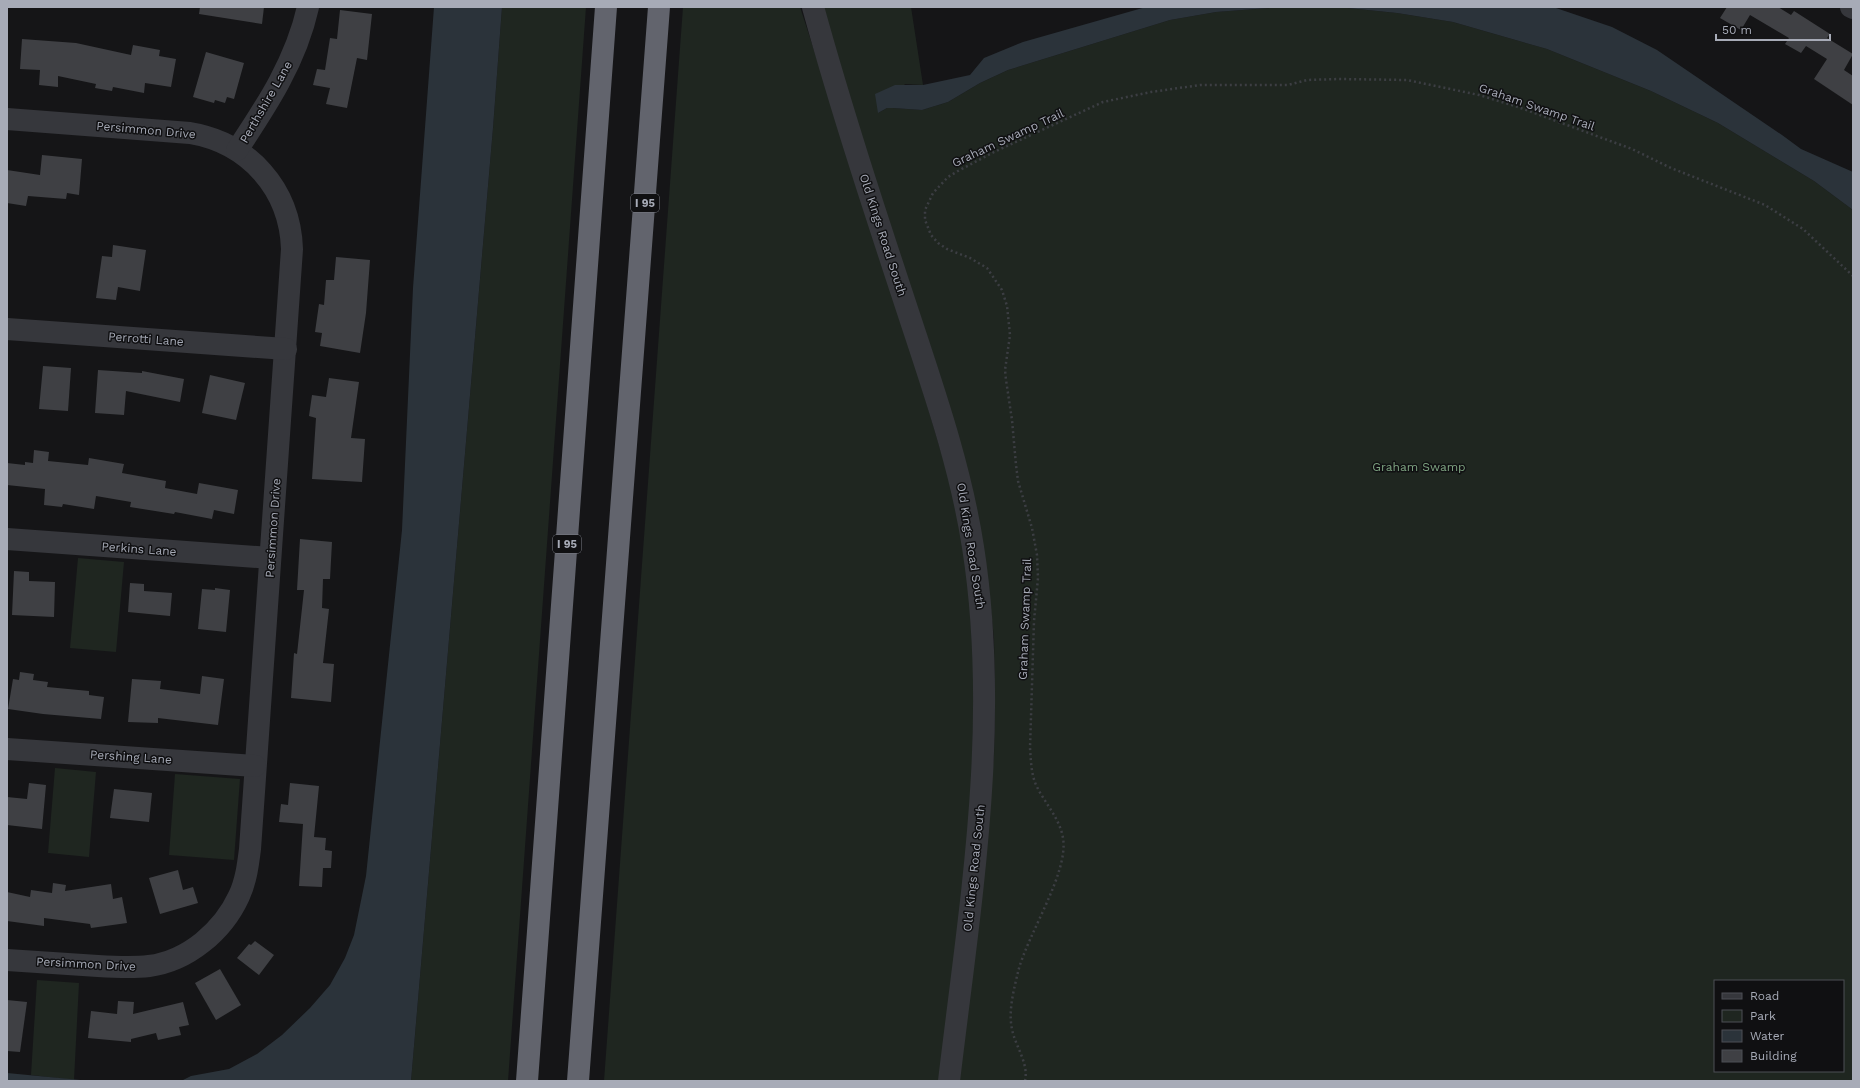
<svg xmlns="http://www.w3.org/2000/svg" width="1860" height="1088" font-family="'Work Sans',sans-serif">
	<style>
		.green { fill: #1f2620; fill-rule: evenodd }
		.water { fill: #2b333a }
		.building { fill: #3f4044 }
		.lines { fill: none; stroke-linecap: round; stroke-linejoin: round }
		.path { stroke: #3c3e43; stroke-width: 2.5; stroke-dasharray: 2 3; stroke-linecap: butt }
		.minor { stroke: #36373c; stroke-width: 22 }
		.highway { stroke: #62646d; stroke-width: 22 }
		.labels { text-anchor: middle; stroke-width: 3; stroke-linejoin: round; paint-order: stroke }
		.shield { fill: #101012; stroke: #7a7c86; stroke-width: 1 }
		.shield-label { font-size: 11px; font-weight: bold; fill: #a7abb7 }
		.street-label { font-size: 12px; fill: #a7abb7; stroke: #101012 }
		.park-label { font-size: 12px; fill: #7da280; stroke: #101012 }
	</style>
	<rect width="100%" height="100%" fill="#151517"/>
	<g class="green">
		<polygon points="502,7 586,7 508,1081 411,1081 493,128"/>
		<polygon points="683,7 800,7 901,318 951,485 963,546 974,630 974,794 941,1081 604,1081"/>
		<path d="M820 7H911L923 85 905 84 878 113 887 108H893L922 110 948 102 980 83 1008 70 1170 20 1216 12 1280 7H1338L1397 13 1453 22 1547 49 1651 91 1718 123 1814 181 1853 210V1081H959L994 756 995 695 994 638 990 602 934 357 892 234ZM1715 981H1843V1071H1715Z"/>
		<polygon points="78,558 124,562 116,652 70,648"/>
		<polygon points="55,768 96,772 89,857 48,853"/>
		<polygon points="175,774 240,779 234,860 169,855"/>
		<polygon points="37,980 79,983 74,1080 31,1075"/>
	</g>
	<g class="water">
		<polygon points="434,7 502,7 493,128 411,1081 181,1081 191,1076 229,1069 257,1054 282,1035 310,1008 330,985 345,958 354,935 366,876 402,530 413,288"/>
		<polygon points="1146,7 1280,7 1216,12 1170,20 1008,70 980,83 948,102 922,110 893,108 887,108 878,113 875,94 895,85 923,85 970,75 984,58 1023,42"/>
		<polygon points="1296,7 1553,7 1612,27 1657,50 1782,135 1801,149 1853,172 1853,210 1814,181 1718,123 1651,91 1547,49 1453,22 1397,13 1338,7"/>
		<polygon points="7,1073 91,1081 7,1081"/>
	</g>
	<g class="building">
		<polygon points="200,7 264,7 262,24 199,14"/>
		<polygon points="1727,7 1778,7 1791,15 1794,11 1830,34 1827,38 1853,54 1844,70 1853,76 1853,105 1814,79 1827,59 1806,46 1801,53 1785,44 1789,38 1750,15 1741,30 1720,18"/>
		<polygon points="340,10 372,14 367,60 357,58 347,108 326,104 330,88 313,85 317,69 325,70 330,38 337,39"/>
		<polygon points="22,39 76,43 131,55 133,45 160,50 159,56 176,59 171,87 145,83 144,93 113,87 112,91 95,88 96,84 58,76 58,87 39,85 40,70 20,69"/>
		<polygon points="206,52 244,63 234,99 227,97 225,103 215,100 214,103 193,97"/>
		<polygon points="42,155 82,159 79,195 67,193 66,199 28,196 26,206 7,203 7,170 40,175"/>
		<polygon points="113,245 146,250 140,291 118,287 116,300 96,298 102,256 112,257"/>
		<polygon points="336,257 370,260 366,313 360,353 320,346 322,333 315,332 319,304 324,305 326,280 334,280"/>
		<polygon points="43,366 71,368 68,411 39,409"/>
		<polygon points="98,370 142,373 142,371 184,379 180,402 126,391 124,415 95,413"/>
		<polygon points="210,375 245,383 236,420 202,413"/>
		<polygon points="329,378 359,382 351,438 365,439 362,482 312,479 316,418 309,416 312,395 326,397"/>
		<polygon points="34,450 49,452 48,461 88,465 89,458 124,464 122,473 166,481 165,488 197,494 199,483 238,490 234,514 214,510 212,519 175,512 174,514 130,507 131,502 96,496 94,509 63,504 62,507 44,505 45,489 7,485 7,463 25,465 25,462 33,463"/>
		<polygon points="300,539 332,542 330,579 323,579 322,608 329,609 323,663 334,664 331,702 291,698 294,653 297,654 304,590 297,590"/>
		<polygon points="14,571 29,572 29,581 55,582 54,617 12,615"/>
		<polygon points="130,583 144,584 144,591 172,593 170,616 128,612"/>
		<polygon points="215,588 230,590 226,632 198,629 202,589 215,590"/>
		<polygon points="20,672 34,674 33,680 48,682 47,687 89,691 89,695 104,697 101,719 43,714 8,709 13,679 19,680"/>
		<polygon points="202,676 224,679 218,725 158,718 158,723 128,722 132,679 161,681 160,689 200,694"/>
		<polygon points="29,783 46,785 42,829 7,825 7,797 27,799"/>
		<polygon points="290,783 319,786 314,837 326,838 325,850 332,851 331,868 323,868 322,887 299,886 303,824 279,822 281,804 288,805"/>
		<polygon points="114,789 152,793 149,822 110,818"/>
		<polygon points="178,870 183,890 193,887 198,903 160,914 149,878"/>
		<polygon points="53,883 66,885 65,891 111,884 113,899 122,897 127,923 91,928 90,924 44,918 44,926 7,921 7,892 30,897 31,890 52,893"/>
		<polygon points="255,941 274,955 259,975 237,958 249,944 251,945"/>
		<polygon points="220,969 241,1005 216,1020 195,983"/>
		<polygon points="7,1000 27,1002 20,1052 7,1051"/>
		<polygon points="118,1001 134,1002 133,1014 183,1002 189,1025 179,1027 181,1035 158,1040 156,1033 131,1039 131,1042 88,1038 91,1011 117,1014"/>
	</g>
	<g class="lines">
		<path class="path" d="M1025 1081C1029 1063 1015 1046 1012 1029 1008 1011 1014 989 1018 972 1027 935 1069 873 1063 838 1060 819 1045 803 1037 787 1031 775 1031 761 1030 748L1034 621 1038 578 1037 555 1032 528 1018 481 1016 465 1012 420 1006 380 1005 370 1010 335 1007 306 1002 290 987 268 970 258 947 249 938 243 931 235 925 220V210L933 193 948 177 958 171 994 152 1103 102 1151 92 1200 85H1288L1307 80 1339 79 1407 80 1479 95 1518 107 1632 149 1671 168 1765 205 1803 229 1853 276"/>
		<g class="minor">
			<path d="M813 7C842 112 876 215 910 318 935 394 961 469 973 547 1001 725 970 904 949 1081"/>
			<polyline points="1851,7 1853,8"/>
			<path d="M7 119 190 133C249 143 290 189 292 249L250 849C248 865 246 881 239 896 223 931 188 961 149 966 132 968 115 967 98 966 67 964 37 962 7 960"/>
			<path d="M237 150C267 105 296 61 308 7"/>
			<polyline points="7,329 286,349"/>
			<polyline points="7,539 270,558"/>
			<polyline points="7,749 255,766"/>
		</g>
		<g class="highway">
			<polyline points="527,1081 606,7"/>
			<polyline points="578,1081 659,7"/>
		</g>
	</g>
	<g class="labels">
		<g class="shield">
			<rect x="631" y="194" width="28" height="18" rx="3"/>
			<rect x="553" y="535" width="28" height="18" rx="3"/>
		</g>
		<g class="shield-label">
			<text x="645" y="207">I 95</text>
			<text x="567" y="548">I 95</text>
		</g>
		<g class="street-label">
			<text transform="translate(266 102) rotate(-60)" y="4">Perthshire Lane</text>
			<text transform="translate(1537 107) rotate(19)" y="4">Graham Swamp Trail</text>
			<text transform="translate(146 130) rotate(5)" y="4">Persimmon Drive</text>
			<text transform="translate(1008 138) rotate(-25)" y="4">Graham Swamp Trail</text>
			<text transform="translate(883 235) rotate(72)" y="4">Old Kings Road South</text>
			<text transform="translate(146 339) rotate(4)" y="4">Perrotti Lane</text>
			<text transform="translate(273 528) rotate(-86)" y="4">Persimmon Drive</text>
			<text transform="translate(971 546) rotate(81)" y="4">Old Kings Road South</text>
			<text transform="translate(139 549) rotate(4)" y="4">Perkins Lane</text>
			<text transform="translate(1025 619) rotate(-88)" y="4">Graham Swamp Trail</text>
			<text transform="translate(131 757) rotate(4)" y="4">Pershing Lane</text>
			<text transform="translate(974 868) rotate(-84)" y="4">Old Kings Road South</text>
			<text transform="translate(86 964) rotate(3)" y="4">Persimmon Drive</text>
		</g>
		<g class="park-label">
			<text x="1419" y="471">Graham Swamp</text>
		</g>
	</g>
	<rect width="1860" height="1088" fill="none" stroke="#a7abb7" stroke-width="16"/>
	<rect x="1714" y="980" width="130" height="92" fill="#101012" stroke="#4c4e54"/>
	<rect x="1722" y="993" width="20" height="6" fill="#36373c" stroke="#4c4e54"/>
	<text x="1750" y="1000" font-size="12" fill="#a7abb7">Road</text>
	<rect x="1722" y="1010" width="20" height="12" fill="#1f2620" stroke="#4c4e54"/>
	<text x="1750" y="1020" font-size="12" fill="#a7abb7">Park</text>
	<rect x="1722" y="1030" width="20" height="12" fill="#2b333a" stroke="#4c4e54"/>
	<text x="1750" y="1040" font-size="12" fill="#a7abb7">Water</text>
	<rect x="1722" y="1050" width="20" height="12" fill="#3f4044" stroke="#4c4e54"/>
	<text x="1750" y="1060" font-size="12" fill="#a7abb7">Building</text>
	<path d="M1716 34v6h114v-6" fill="none" stroke="#a7abb7" stroke-width="2"/>
	<text x="1722" y="34" font-size="12" fill="#a7abb7" stroke="#101012" stroke-width="3" paint-order="stroke">50 m</text>
</svg>
